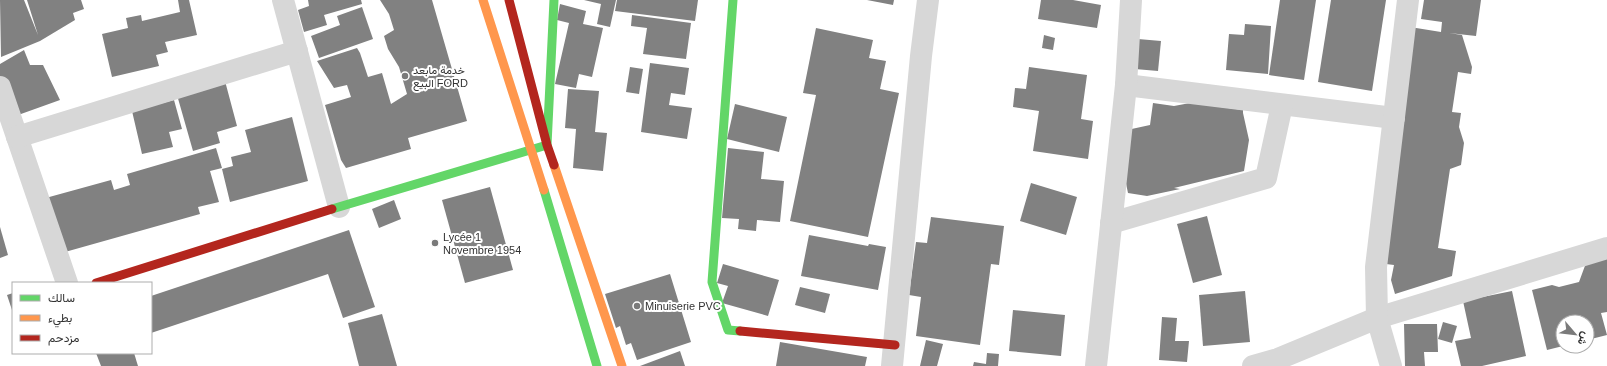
<svg xmlns="http://www.w3.org/2000/svg" width="1607" height="366" font-family="Arial,Vazirmatn,sans-serif">
	<style>
		.building { fill: #818181 }
		.lines { fill: none; stroke-linecap: round; stroke-linejoin: round }
		.street { stroke: #d7d7d7; stroke-width: 22 }
		.fast { stroke: #63d668; stroke-width: 9 }
		.slow { stroke: #ff974d; stroke-width: 9 }
		.jam { stroke: #b3261e; stroke-width: 9 }
		.poi-dot { fill: #7a7a7a; stroke: #fff; stroke-width: 1.5 }
		.labels { text-anchor: middle; stroke-width: 4; stroke-linejoin: round; paint-order: stroke }
		.poi-label { font-size: 11px; fill: #333; stroke: #fff; text-anchor: start }
	</style>
	<rect width="100%" height="100%" fill="#fff"/>
	<g class="building">
		<polygon points="0,0 24,0 38,35 27,0 81,0 84,9 73,13 75,20 40,41 1,57"/>
		<polygon points="178,0 189,0 197,35 165,42 168,52 156,55 159,66 112,77 102,34 128,28 126,18 141,15 142,21 180,12"/>
		<polygon points="308,0 361,0 362,4 324,15 327,25 304,32 298,10 309,6"/>
		<polygon points="380,0 432,0 467,121 408,138 411,149 346,168 341,160 325,105 351,97 347,85 334,88 317,61 357,48 360,53 368,77 382,73 391,104 407,94 399,67 388,49 384,36 394,30 389,14"/>
		<polygon points="584,0 616,0 610,27 597,24 601,4"/>
		<polygon points="617,0 698,0 695,21 615,11"/>
		<polygon points="867,0 894,0 893,5"/>
		<polygon points="1041,0 1073,0 1101,5 1097,28 1038,19"/>
		<polygon points="1280,0 1316,0 1304,80 1269,75"/>
		<polygon points="1331,0 1386,0 1372,91 1318,82"/>
		<polygon points="1424,0 1481,0 1476,36 1449,33 1462,35 1472,67 1471,74 1458,72 1452,112 1461,113 1459,127 1464,143 1461,165 1450,169 1438,248 1456,251 1452,276 1395,294 1391,280 1394,265 1386,264 1410,27 1441,32 1442,22 1421,19"/>
		<polygon points="560,4 586,11 583,24 603,28 592,77 579,74 576,88 555,84 569,23 557,20"/>
		<polygon points="362,7 373,39 319,58 311,36 340,25 337,16"/>
		<polygon points="632,15 691,23 686,59 643,54 647,28 631,26"/>
		<polygon points="1245,24 1271,26 1268,74 1226,70 1229,34 1244,35"/>
		<polygon points="816,28 873,40 869,58 886,61 880,89 899,93 868,237 790,221 816,95 803,93"/>
		<polygon points="1044,35 1055,38 1053,50 1042,48"/>
		<polygon points="1138,39 1161,41 1158,71 1135,69"/>
		<polygon points="24,50 30,65 43,65 60,100 7,119 0,96 0,64"/>
		<polygon points="650,63 689,68 685,95 671,93 669,105 692,108 687,139 641,132"/>
		<polygon points="630,67 643,69 639,94 626,92"/>
		<polygon points="1029,67 1087,75 1081,119 1093,121 1088,159 1033,151 1039,111 1013,107 1015,88 1026,89"/>
		<polygon points="225,81 237,126 217,132 220,143 193,151 177,95"/>
		<polygon points="568,89 599,91 595,132 607,133 603,171 573,168 576,129 565,128"/>
		<polygon points="174,100 182,129 169,132 173,147 142,154 132,111"/>
		<polygon points="1153,103 1174,106 1190,103 1243,110 1243,113 1249,140 1244,171 1174,188 1180,189 1147,196 1128,193 1124,174 1127,130 1150,125"/>
		<polygon points="735,104 787,117 779,152 727,139"/>
		<polygon points="292,117 308,181 230,202 222,169 233,166 231,157 251,152 245,130"/>
		<polygon points="216,148 222,168 210,171 219,202 198,207 200,214 65,252 42,199 111,180 114,190 130,185 127,174"/>
		<polygon points="728,148 764,152 761,179 784,181 780,222 757,220 756,231 738,229 739,219 722,218"/>
		<polygon points="1031,183 1077,197 1066,235 1020,221"/>
		<polygon points="490,187 513,270 465,283 442,200"/>
		<polygon points="394,200 401,219 379,228 372,209"/>
		<polygon points="1207,216 1222,275 1193,283 1177,224"/>
		<polygon points="931,217 1004,226 999,265 991,264 980,345 916,336 921,297 909,295 916,242 927,243"/>
		<polygon points="0,227 8,255 0,258"/>
		<polygon points="349,230 375,307 343,318 328,274 151,333 151,296"/>
		<polygon points="809,235 868,246 869,244 886,247 878,290 801,276"/>
		<polygon points="1607,257 1607,312 1601,313 1607,335 1587,340 1587,322 1563,322 1563,346 1547,350 1532,290 1552,285 1559,287 1579,282 1586,263"/>
		<polygon points="723,264 779,280 768,316 722,303 728,286 717,283"/>
		<polygon points="670,274 691,342 637,360 631,343 626,345 620,326 616,328 605,294"/>
		<polygon points="800,287 830,294 825,313 795,305"/>
		<polygon points="1245,291 1250,342 1203,346 1199,295"/>
		<polygon points="1512,291 1526,356 1482,366 1461,366 1455,341 1471,338 1463,301"/>
		<polygon points="13,293 13,313 7,295"/>
		<polygon points="1013,310 1065,315 1061,356 1009,351"/>
		<polygon points="382,314 397,366 359,366 348,323"/>
		<polygon points="1162,317 1177,318 1175,341 1189,341 1187,362 1159,360"/>
		<polygon points="1443,322 1457,326 1452,343 1438,339"/>
		<polygon points="1404,324 1437,324 1438,352 1424,352 1425,366 1405,366"/>
		<polygon points="926,340 943,344 937,366 920,366"/>
		<polygon points="780,342 867,357 865,366 776,366"/>
		<polygon points="680,351 685,366 640,366"/>
		<polygon points="96,353 134,353 138,366 101,366"/>
		<polygon points="987,353 999,354 998,366 973,366 974,362 986,364"/>
	</g>
	<g class="lines">
		<g class="street">
			<polyline points="283,0 339,207"/>
			<polyline points="1126,85 1394,118"/>
			<polyline points="0,87 67,283"/>
			<polyline points="17,137 297,51"/>
			<polyline points="1111,223 1266,178 1282,105"/>
			<polyline points="892,366 921,56 928,0"/>
			<polyline points="1096,366 1126,85 1131,0"/>
			<polyline points="1253,366 1278,359 1377,318 1607,248"/>
			<polyline points="1391,366 1377,318 1376,267 1408,0"/>
		</g>
		<g class="fast">
			<polyline points="733,0 712,282 728,330 740,331"/>
			<polyline points="544,190 597,366"/>
			<polyline points="332,209 547,145 554,0"/>
		</g>
		<g class="slow">
			<polyline points="483,0 544,190"/>
			<polyline points="554,165 622,366"/>
		</g>
		<g class="jam">
			<polyline points="509,0 547,145 554,165"/>
			<polyline points="96,283 332,209"/>
			<polyline points="740,331 895,345"/>
		</g>
	</g>
	<g class="poi-dot">
		<circle cx="405" cy="76" r="4"/>
		<circle cx="435" cy="243" r="4"/>
		<circle cx="637" cy="306" r="4"/>
	</g>
	<g class="labels">
		<g class="poi-label">
			<text x="413" y="74">خدمة مابعد<tspan x="413" dy="13">البيع FORD</tspan></text>
			<text x="443" y="241">Lycée 1<tspan x="443" dy="13">Novembre 1954</tspan></text>
			<text x="645" y="310">Minuiserie PVC</text>
		</g>
	</g>
	<rect x="12" y="282" width="140" height="72" fill="#ffffff" stroke="#adadad"/>
	<rect x="20" y="295" width="20" height="6" fill="#63d668" stroke="#adadad"/>
	<text x="48" y="302" font-size="12" fill="#333333">سالك</text>
	<rect x="20" y="315" width="20" height="6" fill="#ff974d" stroke="#adadad"/>
	<text x="48" y="322" font-size="12" fill="#333333">بطيء</text>
	<rect x="20" y="335" width="20" height="6" fill="#b3261e" stroke="#adadad"/>
	<text x="48" y="342" font-size="12" fill="#333333">مزدحم</text>
	<g transform="translate(1575 334) rotate(118)"><circle r="19" fill="#ffffff" stroke="#adadad"/>
	<path d="M0-3L7 15L0 10L-7 15Z" fill="#7a7a7a"/>
	<text y="-6" font-size="11" font-weight="bold" text-anchor="middle" fill="#333333">ش</text>
	</g>
</svg>
